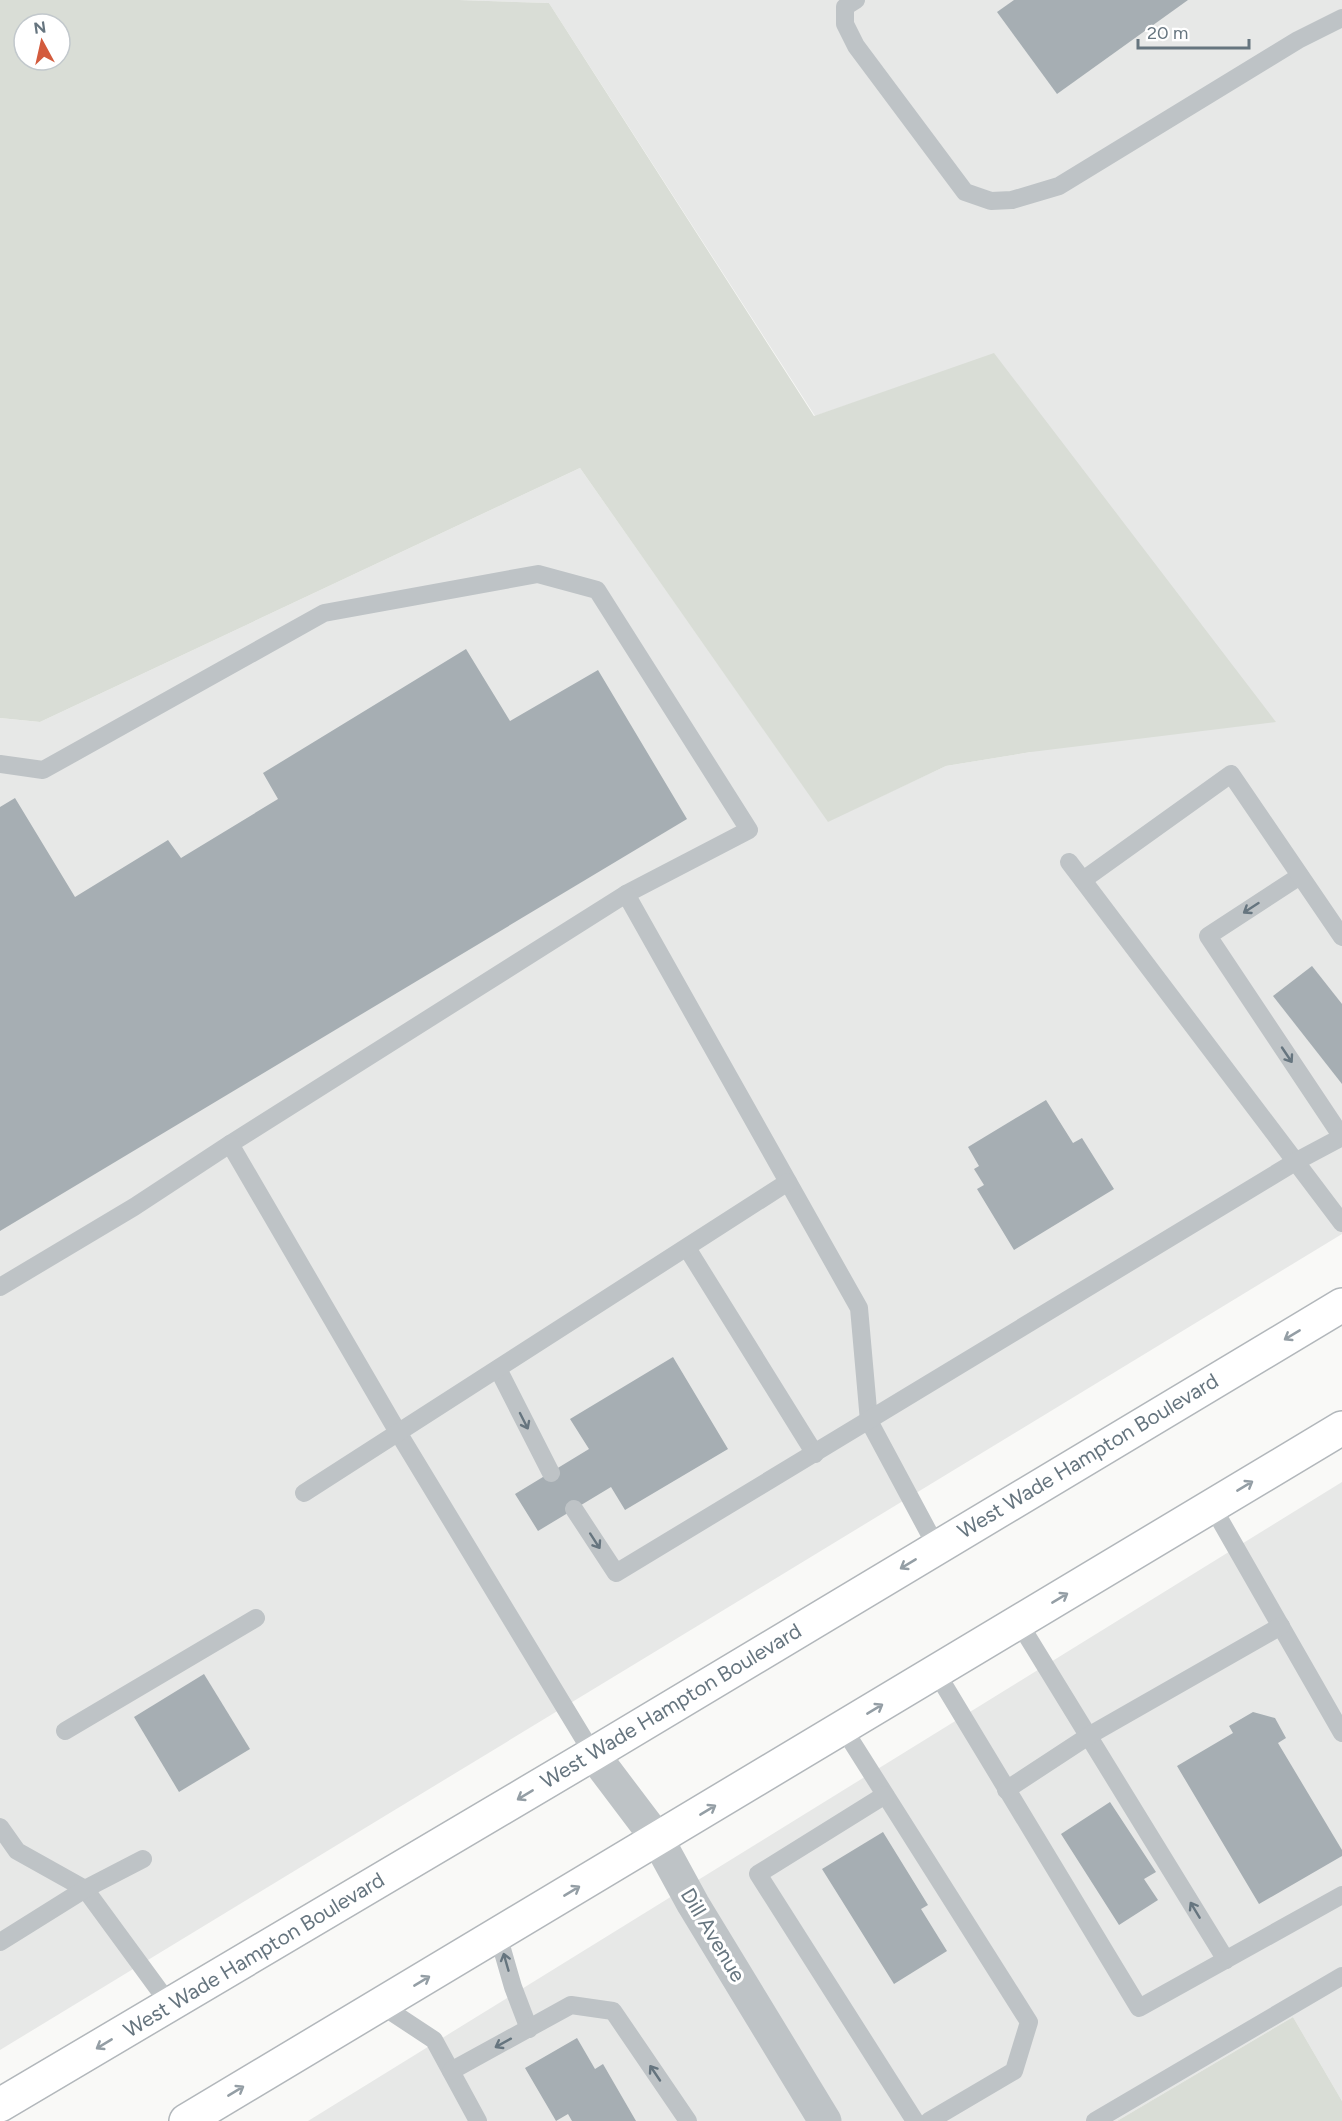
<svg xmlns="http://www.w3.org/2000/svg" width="1342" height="2121" font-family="Figtree,sans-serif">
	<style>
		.built { fill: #e7e8e7 }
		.green { fill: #d9ddd6; fill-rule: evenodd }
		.building { fill: #a6aeb3 }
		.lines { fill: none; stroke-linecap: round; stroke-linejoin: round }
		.primary-casing { stroke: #b2b7bb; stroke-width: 36 }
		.lane { stroke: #bec3c6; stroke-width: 18 }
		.street { stroke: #bec3c6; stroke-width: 33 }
		.primary { stroke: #fff; stroke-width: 33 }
		.oneway { stroke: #66757f }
		.oneway2 { stroke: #949ea5 }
		.labels { text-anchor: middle; stroke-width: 6; stroke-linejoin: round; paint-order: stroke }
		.street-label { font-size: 21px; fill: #66757f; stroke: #fff }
	</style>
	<rect width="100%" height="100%" fill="#f9f9f7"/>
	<g class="built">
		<polygon points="459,0 1342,0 1342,1234 0,2050 0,718 40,722 580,468 828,821 946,766 1031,752 994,354 815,416 549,3"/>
		<polygon points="1342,1482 1342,2101 1293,2017 1117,2121 308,2121"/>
	</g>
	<g class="green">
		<path d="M0 0H459L549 3 814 416 994 353 1276 722 1031 752 946 766 828 822 580 468 40 722 0 718ZM24 24H60V60H24Z"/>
		<polygon points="1293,2017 1342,2101 1342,2121 1117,2121"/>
	</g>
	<g class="building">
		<polygon points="1014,0 1188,0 1057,94 997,12"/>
		<polygon points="466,649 510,721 598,670 687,819 0,1231 0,807 15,798 75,897 168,840 181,858 278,799 263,773"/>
		<polygon points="1312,966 1342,1004 1342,1084 1273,996"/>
		<polygon points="1046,1100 1073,1143 1082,1138 1114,1189 1014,1250 977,1189 984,1185 974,1169 979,1166 968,1147"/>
		<polygon points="673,1357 728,1449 625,1510 611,1487 538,1531 515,1494 589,1449 570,1419"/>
		<polygon points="204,1674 250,1749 179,1792 134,1717"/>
		<polygon points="1253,1712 1275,1718 1286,1738 1278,1743 1342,1850 1342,1856 1259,1904 1177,1766 1233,1733 1229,1726"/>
		<polygon points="1110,1802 1156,1872 1144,1879 1158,1900 1119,1925 1061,1834"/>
		<polygon points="883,1832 928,1905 921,1909 947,1951 894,1984 822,1869"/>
		<polygon points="577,2038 595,2069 603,2064 636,2121 572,2121 568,2114 556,2121 525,2068"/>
	</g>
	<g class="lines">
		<g class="primary-casing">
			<g id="primary">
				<polyline points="0,2105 593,1754 1342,1305"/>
				<polyline points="186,2121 1342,1428"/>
			</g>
		</g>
		<g class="lane">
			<polyline points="856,0 845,7 845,24 856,46 965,192 991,201 1012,200 1059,186 1298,40 1342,18"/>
			<polyline points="0,764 43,770 324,613 538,574 597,590 749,830 626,894"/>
			<polyline points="1069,862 1342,1223"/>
			<polyline points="1300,876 1208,936 1342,1137"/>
			<polyline points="1083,880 1231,774 1342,937"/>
			<polyline points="230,1144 626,894 859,1308 869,1421 936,1546"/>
			<polyline points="687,1248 815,1454"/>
			<polyline points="0,1287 134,1207 230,1144 399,1434 593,1754"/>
			<polyline points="498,1369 551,1473"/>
			<polyline points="304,1493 788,1182"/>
			<polyline points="1212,1506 1342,1733"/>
			<polyline points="574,1509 616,1573 1295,1162 1342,1137"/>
			<polyline points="1019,1623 1226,1960"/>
			<polyline points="936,1672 1139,2008 1342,1895"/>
			<polyline points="843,1728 1029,2022 1014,2071 929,2121"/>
			<polyline points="65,1731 256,1618"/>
			<polyline points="1006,1790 1090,1735 1281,1626"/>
			<polyline points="885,1795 758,1874 915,2121"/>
			<polyline points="0,1827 17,1851 85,1889 170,2005"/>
			<polyline points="498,1935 513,1987 529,2029"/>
			<polyline points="0,1942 85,1889 143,1859"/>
			<polyline points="381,2005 434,2040 478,2121"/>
			<polyline points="451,2071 571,2005 613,2011 688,2121"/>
			<polyline points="1095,2121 1342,1976"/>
		</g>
		<polyline class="street" points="593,1754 658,1840 693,1904 825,2121"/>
		<use href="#primary" class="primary"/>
	</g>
	<defs><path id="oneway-shaft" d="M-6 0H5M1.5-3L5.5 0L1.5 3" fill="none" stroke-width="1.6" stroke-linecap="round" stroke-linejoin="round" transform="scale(1.5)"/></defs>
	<g class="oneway">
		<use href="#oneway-shaft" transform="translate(1251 908) rotate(147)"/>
		<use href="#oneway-shaft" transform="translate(1287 1055) rotate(56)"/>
		<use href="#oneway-shaft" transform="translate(524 1421) rotate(63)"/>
		<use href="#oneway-shaft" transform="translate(595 1541) rotate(57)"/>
		<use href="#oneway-shaft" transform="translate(1195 1910) rotate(-121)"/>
		<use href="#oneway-shaft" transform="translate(506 1962) rotate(-106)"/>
		<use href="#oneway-shaft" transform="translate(503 2043) rotate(151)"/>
		<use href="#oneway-shaft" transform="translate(655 2073) rotate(-124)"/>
	</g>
	<g class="oneway2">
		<use href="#oneway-shaft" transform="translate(1292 1335) rotate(149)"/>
		<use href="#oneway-shaft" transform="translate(1245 1486) rotate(-31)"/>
		<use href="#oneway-shaft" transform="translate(908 1564) rotate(149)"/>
		<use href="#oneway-shaft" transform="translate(1060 1598) rotate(-31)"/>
		<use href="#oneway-shaft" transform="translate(875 1709) rotate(-31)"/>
		<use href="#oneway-shaft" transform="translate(525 1795) rotate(149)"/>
		<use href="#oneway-shaft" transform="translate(708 1810) rotate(-31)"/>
		<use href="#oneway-shaft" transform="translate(572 1891) rotate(-31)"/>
		<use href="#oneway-shaft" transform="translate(422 1981) rotate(-31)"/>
		<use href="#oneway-shaft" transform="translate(104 2044) rotate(149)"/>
		<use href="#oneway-shaft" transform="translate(236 2091) rotate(-31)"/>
	</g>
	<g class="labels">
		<g class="street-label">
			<text transform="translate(1088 1456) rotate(-31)" y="7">West Wade Hampton Boulevard</text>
			<text transform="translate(671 1706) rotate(-31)" y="7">West Wade Hampton Boulevard</text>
			<text transform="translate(713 1935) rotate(59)" y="7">Dill Avenue</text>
			<text transform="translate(254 1955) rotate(-31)" y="7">West Wade Hampton Boulevard</text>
		</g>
	</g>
	<g transform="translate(42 42) rotate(352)"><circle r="28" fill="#ffffff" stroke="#c2c8cc" stroke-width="1.5"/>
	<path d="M0-4.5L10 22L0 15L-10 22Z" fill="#d35b3d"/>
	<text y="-9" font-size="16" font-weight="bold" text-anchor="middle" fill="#66757f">N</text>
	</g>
	<path d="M1138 39v9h111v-9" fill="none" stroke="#66757f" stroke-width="3"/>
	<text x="1147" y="39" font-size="18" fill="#66757f" stroke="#ffffff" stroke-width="4.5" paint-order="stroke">20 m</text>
</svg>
